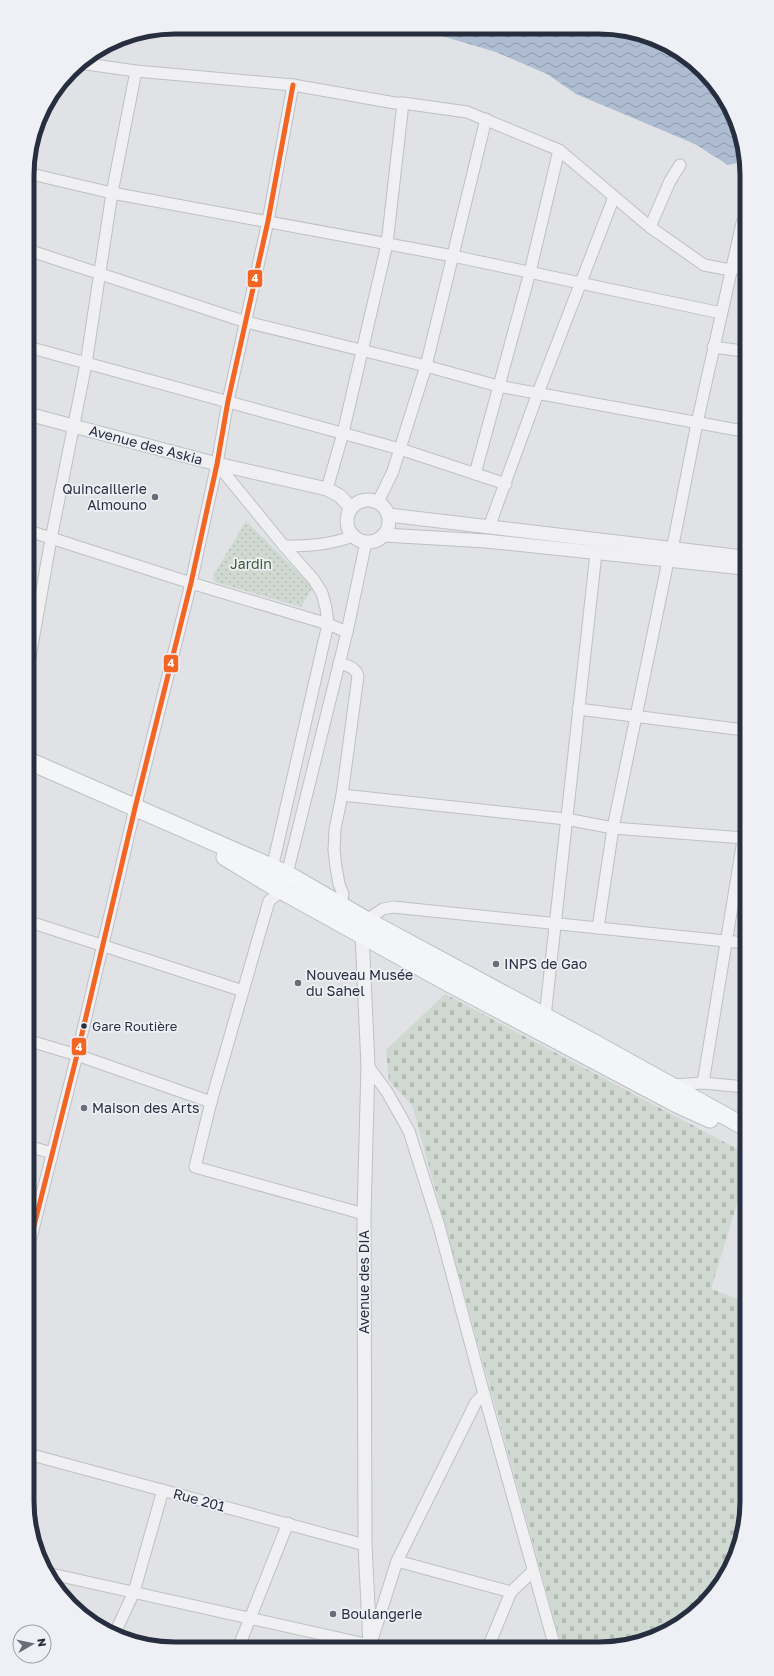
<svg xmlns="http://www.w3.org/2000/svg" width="774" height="1676" font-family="'Golos Text',sans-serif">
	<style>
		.cemetery { fill: url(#cemetery-stones) }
		.garden { fill: url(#garden-dots) }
		.water { fill: url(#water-waves) }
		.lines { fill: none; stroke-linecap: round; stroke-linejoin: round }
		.minor-casing { stroke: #bec0c4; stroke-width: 13 }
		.tertiary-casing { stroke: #bec0c4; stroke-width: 15 }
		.primary-casing { stroke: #bcbfc3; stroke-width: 19 }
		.minor { stroke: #f0f0f2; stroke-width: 11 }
		.tertiary { stroke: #f0f0f2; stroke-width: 13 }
		.primary { stroke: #f4f5f6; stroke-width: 17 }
		.bus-1-casing { stroke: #eef0f5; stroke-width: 8 }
		.bus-1 { stroke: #f26522; stroke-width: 5 }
		.poi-dot { fill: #686d79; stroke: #eef0f5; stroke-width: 1.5 }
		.bus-dot { fill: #272e3f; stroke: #eef0f5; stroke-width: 1.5 }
		.labels { text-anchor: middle; stroke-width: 3.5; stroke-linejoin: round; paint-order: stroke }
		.bus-label { font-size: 13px; fill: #272e3f; stroke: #eef0f5; text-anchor: start }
		.street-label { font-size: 14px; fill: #272e3f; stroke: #eef0f5 }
		.poi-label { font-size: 14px; fill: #272e3f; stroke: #eef0f5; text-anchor: start }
		.park-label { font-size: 14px; fill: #3a5a35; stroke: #eef0f5 }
		.rim { fill: none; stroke: #272e3f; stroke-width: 5 }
		.line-badge { stroke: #eef0f5; stroke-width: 1.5 }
		.badge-label { font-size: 11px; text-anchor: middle; font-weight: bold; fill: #fff }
	</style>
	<defs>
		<pattern id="cemetery-stones" width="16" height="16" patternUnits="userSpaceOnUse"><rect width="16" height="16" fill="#d0d9d1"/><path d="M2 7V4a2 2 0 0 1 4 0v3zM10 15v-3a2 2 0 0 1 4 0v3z" fill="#b3bbb4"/></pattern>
		<pattern id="garden-dots" width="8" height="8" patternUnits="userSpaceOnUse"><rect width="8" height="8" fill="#d0d9d1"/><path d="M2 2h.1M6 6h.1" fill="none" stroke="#b3bbb4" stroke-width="1.8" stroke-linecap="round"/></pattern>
		<pattern id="water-waves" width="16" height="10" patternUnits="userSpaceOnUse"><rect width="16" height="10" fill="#aebdd1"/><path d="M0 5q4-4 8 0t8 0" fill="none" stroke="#8e9aab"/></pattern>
	</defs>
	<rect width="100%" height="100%" fill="#e0e2e6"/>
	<polygon class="cemetery" points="445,994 745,1153 746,1185 737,1204 711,1289 746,1302 747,1511 736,1557 710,1598 681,1624 637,1644 561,1644 412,1105 389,1081 386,1050"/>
	<polygon class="garden" points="246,521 313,587 301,607 215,582 213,576"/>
	<polygon class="water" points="415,28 627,30 665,42 697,64 727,101 742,137 742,162 728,165 695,144 576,94 547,74 496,52"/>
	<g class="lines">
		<g class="minor-casing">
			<g id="minor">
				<polyline points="79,63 136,71 293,85 395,103 403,103 467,112 559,150 650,227 704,265 731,270 742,266"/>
				<polyline points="27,173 112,193 453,256 721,313"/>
				<polyline points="650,227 670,181 680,165"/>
				<polyline points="28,250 246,322 426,366 498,386 743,431"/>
				<polyline points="28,347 400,449 506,484"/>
				<polyline points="713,347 743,351"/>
				<polyline points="217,464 284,546 314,580 322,593 326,608 328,624 271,873"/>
				<polyline points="475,474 530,272 559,150"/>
				<polyline points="327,489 343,433 387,244 403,103"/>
				<polyline points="378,502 393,471 426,366 486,119"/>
				<polyline points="489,527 538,393 614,197"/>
				<polyline points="29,531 191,583 328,624 347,632"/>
				<path d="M284 546C308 546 330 545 353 536"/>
				<polyline points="672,550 697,423 742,223"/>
				<polyline points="29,663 51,539 86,364 112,193 136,71"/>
				<path d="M339 663C348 666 355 667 358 676L342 795 335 829 334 850 336 867 339 884 343 894 341 905"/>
				<polyline points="578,709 744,730"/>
				<polyline points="342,795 566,819 613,828 744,838"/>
				<polyline points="366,920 383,909 393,907 745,943"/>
				<polyline points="30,922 243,991"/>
				<polyline points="598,928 613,828 668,561"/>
				<polyline points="545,1017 596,553"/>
				<polyline points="30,1041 77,1055 211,1102"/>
				<polyline points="368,1066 387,1092 409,1131 439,1226 484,1394 554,1644"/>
				<polyline points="703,1083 744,834"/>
				<polyline points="672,1085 703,1083 745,1087"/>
				<polyline points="31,1147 52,1153"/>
				<polyline points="364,1214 195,1167 211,1102 269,901 282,890 287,874 347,632 366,542"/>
				<polyline points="31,1238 77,1055 135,808 191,583 217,464 228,401 268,221 293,85"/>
				<polyline points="32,1455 365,1545"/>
				<polyline points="397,1561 511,1592"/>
				<polyline points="47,1573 370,1645"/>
				<polyline points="114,1635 134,1592 163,1490"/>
				<polyline points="371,1643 397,1561 476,1402 484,1394"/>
				<polyline points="489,1645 511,1592 533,1571"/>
				<polyline points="239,1646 288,1523"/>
			</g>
		</g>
		<g class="tertiary-casing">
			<g id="tertiary">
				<polyline points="28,414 217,464 327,489 340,496 351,508"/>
				<circle cx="368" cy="521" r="21"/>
				<polyline points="389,515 743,557"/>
				<polyline points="384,535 486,541 743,568"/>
				<polyline points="364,929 362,934 368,1066 364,1214 365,1545 370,1645"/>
			</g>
		</g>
		<g class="primary-casing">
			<g id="primary">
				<polyline points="29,761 287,874 366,920 598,1045 745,1127"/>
				<polyline points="225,857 268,883 445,981 677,1104 710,1119"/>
			</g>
		</g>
		<use href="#minor" class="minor"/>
		<use href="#tertiary" class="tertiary"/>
		<use href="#primary" class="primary"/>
		<g class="bus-1-casing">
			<polyline id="bus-1" points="31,1238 77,1055 135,808 191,583 217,464 228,401 268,221 293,85"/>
		</g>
		<use href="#bus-1" class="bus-1"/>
	</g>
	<g class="poi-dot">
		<circle cx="155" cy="497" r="4"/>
		<circle cx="496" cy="964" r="4"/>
		<circle cx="298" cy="983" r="4"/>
		<circle cx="84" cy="1108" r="4"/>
		<circle cx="333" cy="1614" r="4"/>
	</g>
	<circle class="bus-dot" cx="84" cy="1026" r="3.5"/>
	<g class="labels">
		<g class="bus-label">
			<text x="92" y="1031">Gare Routière</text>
		</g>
		<g class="street-label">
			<text transform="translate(146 445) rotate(15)" y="5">Avenue des Askia</text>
			<text transform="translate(364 1282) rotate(-90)" y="5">Avenue des DIA</text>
			<text transform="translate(199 1500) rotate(15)" y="5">Rue 201</text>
		</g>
		<g class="poi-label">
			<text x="147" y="494" text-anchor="end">Quincaillerie<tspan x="147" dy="16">Almouno</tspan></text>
			<text x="504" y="969">INPS de Gao</text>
			<text x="306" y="980">Nouveau Musée<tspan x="306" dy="16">du Sahel</tspan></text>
			<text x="92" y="1113">Maison des Arts</text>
			<text x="341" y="1619">Boulangerie</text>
		</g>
		<g class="park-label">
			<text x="251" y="569">Jardin</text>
		</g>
	</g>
	<path d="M0 0H774V1676H0ZM175 34H599A141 141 0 0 1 740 175V1501A141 141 0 0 1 599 1642H175A141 141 0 0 1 34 1501V175A141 141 0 0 1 175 34Z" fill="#eef0f5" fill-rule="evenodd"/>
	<path class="rim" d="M175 34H599A141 141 0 0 1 740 175V1501A141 141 0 0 1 599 1642H175A141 141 0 0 1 34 1501V175A141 141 0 0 1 175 34Z"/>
	<g class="line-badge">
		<rect x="247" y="269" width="16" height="19" rx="4" fill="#f26522"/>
		<rect x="163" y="654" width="16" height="19" rx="4" fill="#f26522"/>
		<rect x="71" y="1037" width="16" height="19" rx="4" fill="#f26522"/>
	</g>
	<g class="badge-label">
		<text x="255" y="282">4</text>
		<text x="171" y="667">4</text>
		<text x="79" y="1051">4</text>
	</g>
	<g transform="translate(32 1644) rotate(81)"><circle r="19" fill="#eef0f5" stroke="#9ea2ac"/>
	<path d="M0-3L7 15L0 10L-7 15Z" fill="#686d79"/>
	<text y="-6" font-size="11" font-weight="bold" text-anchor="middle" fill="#272e3f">N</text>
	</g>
</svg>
